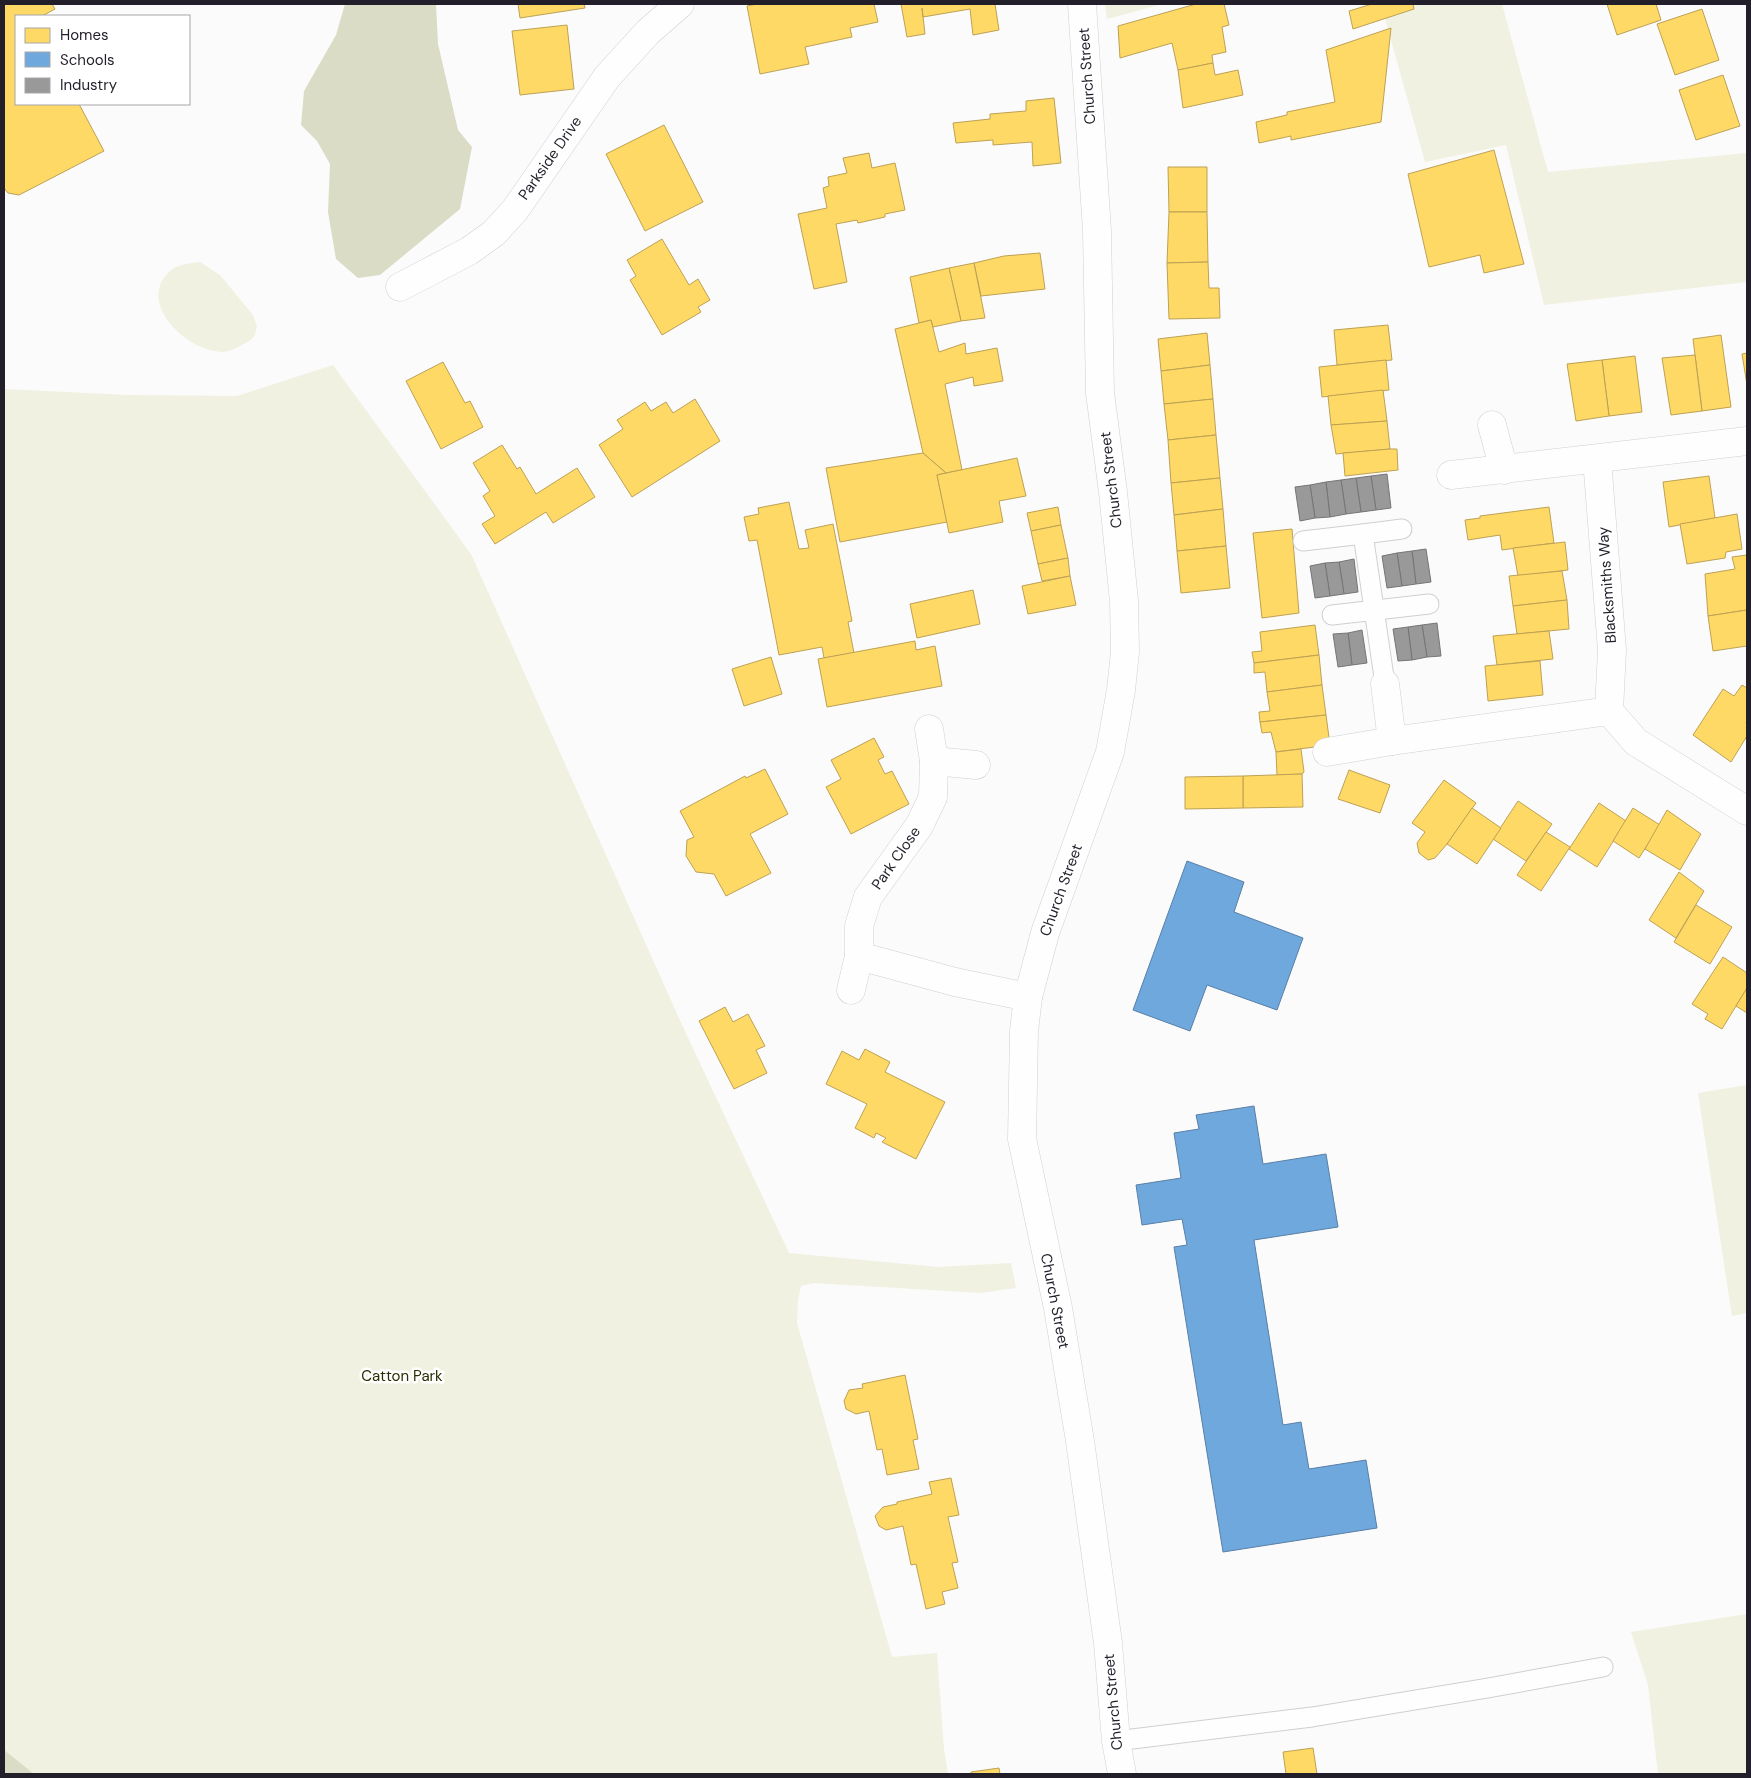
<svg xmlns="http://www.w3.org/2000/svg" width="1751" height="1778" font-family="'DM Sans',sans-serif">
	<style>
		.green { fill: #f0f1e0 }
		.forest { fill: #dadcc6 }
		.homes { fill: #ffd966; stroke: #bda154 }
		.schools { fill: #6fa8dc; stroke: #587fa7 }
		.industry { fill: #999; stroke: #767478 }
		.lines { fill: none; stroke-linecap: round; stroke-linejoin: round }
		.lane-casing { stroke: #d0ced3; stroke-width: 21 }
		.street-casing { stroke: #d0ced3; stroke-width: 29 }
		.secondary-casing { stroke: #d0ced3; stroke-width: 29 }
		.lane { stroke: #fefefe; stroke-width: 19 }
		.street { stroke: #fefefe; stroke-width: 28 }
		.secondary { stroke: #fefefe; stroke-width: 28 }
		.labels { text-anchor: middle; stroke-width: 5; stroke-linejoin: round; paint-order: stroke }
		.street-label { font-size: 15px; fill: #231f2a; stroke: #fff }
		.park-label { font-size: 15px; fill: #2b2c00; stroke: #fff }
	</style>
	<rect width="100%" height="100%" fill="#fbfbfb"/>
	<g class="green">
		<polygon points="1105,4 1163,4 1107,19"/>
		<polygon points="1381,4 1502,4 1548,172 1747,153 1747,282 1544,305 1506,145 1425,162"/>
		<path d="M200 262 220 275 253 315 257 327C256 330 255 335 253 338 251 340 246 343 243 344 238 348 229 352 222 352 192 352 145 313 162 281 171 265 183 264 200 262Z"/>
		<polygon points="333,365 471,554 683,1027 789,1253 938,1267 1011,1263 1016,1288 980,1293 814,1283 801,1286 798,1300 797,1323 892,1657 937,1653 944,1749 948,1774 4,1774 4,389 127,395 237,396"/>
		<polygon points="1747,1085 1747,1313 1732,1316 1698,1093"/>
		<polygon points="1747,1614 1747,1774 1658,1774 1648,1685 1631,1632"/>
	</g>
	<g class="forest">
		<polygon points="345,4 436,4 438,44 458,130 472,147 460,209 380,275 358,278 336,259 328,212 330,164 317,141 301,125 304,91 336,35"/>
		<polygon points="4,1750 34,1774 4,1774"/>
	</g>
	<g class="homes">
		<polygon points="4,4 52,4 55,9 42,16 16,16 16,104 79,104 104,151 19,195 8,193 4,188"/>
		<polygon points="518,4 584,4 585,8 520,18"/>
		<polygon points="757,4 874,4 878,22 850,28 852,37 805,47 809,64 760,74 747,6"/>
		<polygon points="901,4 996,4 995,4 999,30 973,35 970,9 923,17 922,8 925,34 907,37"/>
		<polygon points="1196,4 1224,4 1229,25 1222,27 1226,52 1212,55 1213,63 1178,70 1172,43 1120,58 1118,26"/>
		<polygon points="1372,4 1413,4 1414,9 1353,29 1349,11"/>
		<polygon points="1607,4 1656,4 1661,20 1617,35"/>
		<polygon points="1702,9 1719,60 1675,75 1657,24"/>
		<polygon points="567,25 574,89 520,95 512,31"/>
		<polygon points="1391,28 1381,122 1291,140 1291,136 1259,143 1256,122 1287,115 1287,112 1335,102 1326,50"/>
		<polygon points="1213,63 1215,75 1238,70 1243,95 1183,108 1178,70"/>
		<polygon points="1723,75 1740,126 1696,140 1679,90"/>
		<polygon points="1054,98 1061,163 1033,166 1032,142 993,145 993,140 956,143 953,123 990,119 990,114 1026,111 1026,101"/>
		<polygon points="664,125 703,202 645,231 606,154"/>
		<polygon points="1494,150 1524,264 1484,273 1480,255 1429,267 1408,174"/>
		<polygon points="869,153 872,168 895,163 905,210 885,214 885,217 858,223 857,220 836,224 847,282 814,289 798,214 827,208 823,188 829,186 828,177 847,173 843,158"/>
		<polygon points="1168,167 1207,167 1207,212 1169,212"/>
		<polygon points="1169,212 1207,212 1208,262 1167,263"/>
		<polygon points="662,239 689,285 698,279 710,300 698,307 701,312 662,335 630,280 636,276 627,260"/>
		<polygon points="1040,253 1045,289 981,296 974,263 1004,256"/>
		<polygon points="1208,262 1209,288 1219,288 1220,318 1169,319 1167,263"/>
		<polygon points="974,263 985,318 961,321 949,268"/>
		<polygon points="949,268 961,321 933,327 931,320 919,323 910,277"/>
		<polygon points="931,320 939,352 965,343 966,354 997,348 1003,381 974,386 973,377 945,384 962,470 946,473 923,453 895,329"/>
		<polygon points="1388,325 1392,360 1337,365 1334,330"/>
		<polygon points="1207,333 1210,365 1161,371 1158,339"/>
		<polygon points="1721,335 1731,407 1702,411 1693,339"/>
		<polygon points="1747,353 1747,385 1742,354"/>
		<polygon points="1695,355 1702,411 1671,415 1662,358"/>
		<polygon points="1635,356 1642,412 1609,416 1602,360"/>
		<polygon points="1386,360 1389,390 1322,397 1319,367"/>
		<polygon points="1602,360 1609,416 1576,421 1567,364"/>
		<polygon points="443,362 465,403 470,401 483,427 441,449 406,381"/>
		<polygon points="1210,365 1213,399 1164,404 1161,371"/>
		<polygon points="1383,390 1387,421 1331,425 1328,396"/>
		<polygon points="695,399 720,441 632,497 599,445 623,429 617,420 645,402 651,411 666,402 673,413"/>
		<polygon points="1213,399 1216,435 1168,440 1164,404"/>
		<polygon points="1387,421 1390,449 1336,454 1331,425"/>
		<polygon points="1216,435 1220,478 1171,483 1168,440"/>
		<polygon points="502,445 517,469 520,467 536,494 577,468 595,497 553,523 546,512 495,544 482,524 495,516 483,496 490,491 473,463"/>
		<polygon points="1390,449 1397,449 1398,470 1345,476 1343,453"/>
		<polygon points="923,453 946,473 937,475 947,522 840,542 826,468"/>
		<polygon points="1017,458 1026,496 999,501 1003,522 949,533 937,475"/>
		<polygon points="1709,476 1715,518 1669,527 1663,482"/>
		<polygon points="1220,478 1223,509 1174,515 1171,483"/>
		<polygon points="789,502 799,549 809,548 805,530 833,524 852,621 848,622 854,653 824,658 822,647 779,655 757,540 749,541 744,517 759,514 758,508"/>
		<polygon points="1058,507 1061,525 1031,531 1027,513"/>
		<polygon points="1549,507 1554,543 1502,550 1500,535 1468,540 1465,520 1480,518 1480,516"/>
		<polygon points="1223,509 1226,546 1177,551 1174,515"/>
		<polygon points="1737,514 1742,549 1726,552 1725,558 1687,564 1680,524"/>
		<polygon points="1061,525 1068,558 1038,564 1031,531"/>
		<polygon points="1292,529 1299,613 1262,618 1253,533"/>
		<polygon points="1565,542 1568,570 1518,576 1513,548"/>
		<polygon points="1226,546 1230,588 1181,593 1177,551"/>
		<polygon points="1747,555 1747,610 1708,616 1705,574 1735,569 1732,557"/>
		<polygon points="1068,558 1070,576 1042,581 1038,564"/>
		<polygon points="1562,571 1567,600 1513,606 1509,576"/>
		<polygon points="1070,576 1076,605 1028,614 1022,586"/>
		<polygon points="973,590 980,624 917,638 910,604"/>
		<polygon points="1567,600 1569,629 1517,634 1513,606"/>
		<polygon points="1747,610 1747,646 1713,651 1708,616"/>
		<polygon points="1315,625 1319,655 1254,663 1252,652 1262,651 1260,632"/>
		<polygon points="1549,631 1553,659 1497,665 1493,636"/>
		<polygon points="915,641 916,650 935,646 942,686 827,707 818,659"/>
		<polygon points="1319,655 1322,685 1267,692 1265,672 1254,673 1254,663"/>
		<polygon points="771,657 782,694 744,706 732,669"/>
		<polygon points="1540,661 1543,695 1488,701 1485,666"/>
		<polygon points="1322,685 1326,715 1260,722 1259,712 1270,711 1267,692"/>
		<polygon points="1742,685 1747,688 1747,720 1746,723 1747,724 1747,736 1731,762 1693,735 1723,689 1734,696"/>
		<polygon points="1326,715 1330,745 1276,752 1271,732 1262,733 1260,722"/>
		<polygon points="874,738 884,757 878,760 885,774 892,771 909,804 851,834 826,787 841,779 831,760"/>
		<polygon points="1301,749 1304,772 1302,774 1277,775 1276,752"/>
		<polygon points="765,769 788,814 750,834 771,873 726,896 714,874 696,872 686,856 687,840 694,837 680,811 745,776 746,778"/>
		<polygon points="1349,770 1390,785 1380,813 1338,799"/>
		<polygon points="1302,774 1303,807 1243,808 1243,776"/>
		<polygon points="1243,776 1243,808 1185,809 1185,777"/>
		<polygon points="1444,780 1476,803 1447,844 1435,858 1428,860 1419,853 1417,843 1425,832 1412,823"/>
		<polygon points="1518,801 1552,824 1526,861 1493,839"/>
		<polygon points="1599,803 1626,821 1597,867 1569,849"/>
		<polygon points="1472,808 1501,828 1477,864 1447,844"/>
		<polygon points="1633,808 1660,825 1639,858 1613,841"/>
		<polygon points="1667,810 1701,834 1680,870 1645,849"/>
		<polygon points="1546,832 1570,847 1541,891 1517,875"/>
		<polygon points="1679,872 1704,891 1676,938 1649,920"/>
		<polygon points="1696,905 1732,927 1710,964 1674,942"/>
		<polygon points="1723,957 1747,973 1747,988 1722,1029 1705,1019 1708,1014 1692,1004"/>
		<polygon points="1747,988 1747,1013 1736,1006"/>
		<polygon points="725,1007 733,1022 748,1014 765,1046 756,1050 767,1073 734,1089 699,1021"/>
		<polygon points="865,1049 890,1062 885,1072 945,1102 916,1159 882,1142 886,1138 876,1133 874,1138 855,1128 867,1104 826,1084 842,1051 859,1060"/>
		<polygon points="905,1375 918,1439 913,1440 919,1469 887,1475 882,1449 877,1450 869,1411 856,1414 846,1409 844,1401 849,1390 863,1388 862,1384"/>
		<polygon points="951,1478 959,1515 948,1517 958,1562 952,1563 958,1588 942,1592 945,1604 926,1609 916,1564 911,1565 903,1526 886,1530 879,1526 875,1516 883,1507 897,1504 897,1502 932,1494 929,1482"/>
		<polygon points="1313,1748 1317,1774 1286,1774 1283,1752"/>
		<polygon points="999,1768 1000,1774 971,1774 971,1772"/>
	</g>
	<g class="schools">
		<polygon points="1187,861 1244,882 1234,912 1303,938 1277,1010 1207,985 1190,1031 1133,1010"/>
		<polygon points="1254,1106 1263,1164 1326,1154 1338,1227 1254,1240 1283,1425 1301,1422 1309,1469 1366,1460 1377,1528 1223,1552 1174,1247 1187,1245 1182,1219 1142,1225 1136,1185 1181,1178 1174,1133 1199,1129 1196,1115"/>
	</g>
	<g class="industry">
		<polygon points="1387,474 1391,508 1376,510 1371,476"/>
		<polygon points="1371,476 1376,510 1361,512 1356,478"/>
		<polygon points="1356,478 1361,512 1346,514 1341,480"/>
		<polygon points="1341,480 1346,514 1330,517 1326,482"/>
		<polygon points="1326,482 1330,517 1315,518 1310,485"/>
		<polygon points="1310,485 1315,518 1300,521 1295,487"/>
		<polygon points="1426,549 1431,582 1416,584 1412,551"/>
		<polygon points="1412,551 1416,584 1402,586 1397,553"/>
		<polygon points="1397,553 1402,586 1387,588 1382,556"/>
		<polygon points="1354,559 1358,592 1344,594 1339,562"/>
		<polygon points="1339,562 1344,594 1330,596 1325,563"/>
		<polygon points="1325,563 1330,596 1315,598 1310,566"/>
		<polygon points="1437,623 1441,656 1427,657 1422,625"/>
		<polygon points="1422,625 1427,657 1412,660 1408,627"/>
		<polygon points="1408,627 1412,660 1398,661 1393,629"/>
		<polygon points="1362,630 1367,663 1352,665 1348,633"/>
		<polygon points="1348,633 1352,665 1338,667 1333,634"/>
	</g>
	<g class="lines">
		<g class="lane-casing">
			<g id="lane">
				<polyline points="1363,534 1402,529"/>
				<polyline points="1303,541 1363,534 1385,684"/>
				<polyline points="1332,615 1429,604"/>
				<polyline points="1116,1741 1312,1717 1488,1688 1603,1667"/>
			</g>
		</g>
		<g class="street-casing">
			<g id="street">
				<polyline points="400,287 469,251 494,233 515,210 607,77 648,32 680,4"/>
				<polyline points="1492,425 1504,470"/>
				<polyline points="1597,459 1612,650 1609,711 1636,742 1747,811"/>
				<polyline points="1451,475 1747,441"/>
				<polyline points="1385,684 1392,741"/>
				<polyline points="929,729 934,761 933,797 919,826 868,897 859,926 859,956 955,982 1028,997"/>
				<polyline points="1327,752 1392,741 1609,711"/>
				<polyline points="934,761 976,765"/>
				<polyline points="851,990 859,956"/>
			</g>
		</g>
		<g class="secondary-casing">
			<polyline id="secondary" points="1082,4 1097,231 1100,393 1113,492 1124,601 1125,652 1121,690 1110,752 1045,933 1028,997 1024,1031 1022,1139 1058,1308 1080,1441 1108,1643 1116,1741 1122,1774"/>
		</g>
		<use href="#lane" class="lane"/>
		<use href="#street" class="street"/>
		<use href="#secondary" class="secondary"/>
	</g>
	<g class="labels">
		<g class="street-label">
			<text transform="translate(1087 76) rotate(-94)" y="5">Church Street</text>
			<text transform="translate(550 158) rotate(-55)" y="5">Parkside Drive</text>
			<text transform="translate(1111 480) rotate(-97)" y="5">Church Street</text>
			<text transform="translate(1607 585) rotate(-94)" y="5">Blacksmiths Way</text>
			<text transform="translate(896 858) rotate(-55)" y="5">Park Close</text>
			<text transform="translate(1061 890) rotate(-70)" y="5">Church Street</text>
			<text transform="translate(1055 1301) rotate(79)" y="5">Church Street</text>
			<text transform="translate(1113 1702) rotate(-95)" y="5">Church Street</text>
		</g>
		<g class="park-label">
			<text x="402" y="1381">Catton Park</text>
		</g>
	</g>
	<rect width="1751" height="1778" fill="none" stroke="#231f2a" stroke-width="10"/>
	<rect x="15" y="15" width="175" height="90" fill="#ffffff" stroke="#a7a5aa"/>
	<rect x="25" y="28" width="25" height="15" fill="#ffd966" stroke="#a7a5aa"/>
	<text x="60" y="40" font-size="15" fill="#231f2a">Homes</text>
	<rect x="25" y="52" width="25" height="15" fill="#6fa8dc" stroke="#a7a5aa"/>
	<text x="60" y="65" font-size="15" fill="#231f2a">Schools</text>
	<rect x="25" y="78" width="25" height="15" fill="#999999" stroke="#a7a5aa"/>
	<text x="60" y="90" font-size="15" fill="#231f2a">Industry</text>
</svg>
